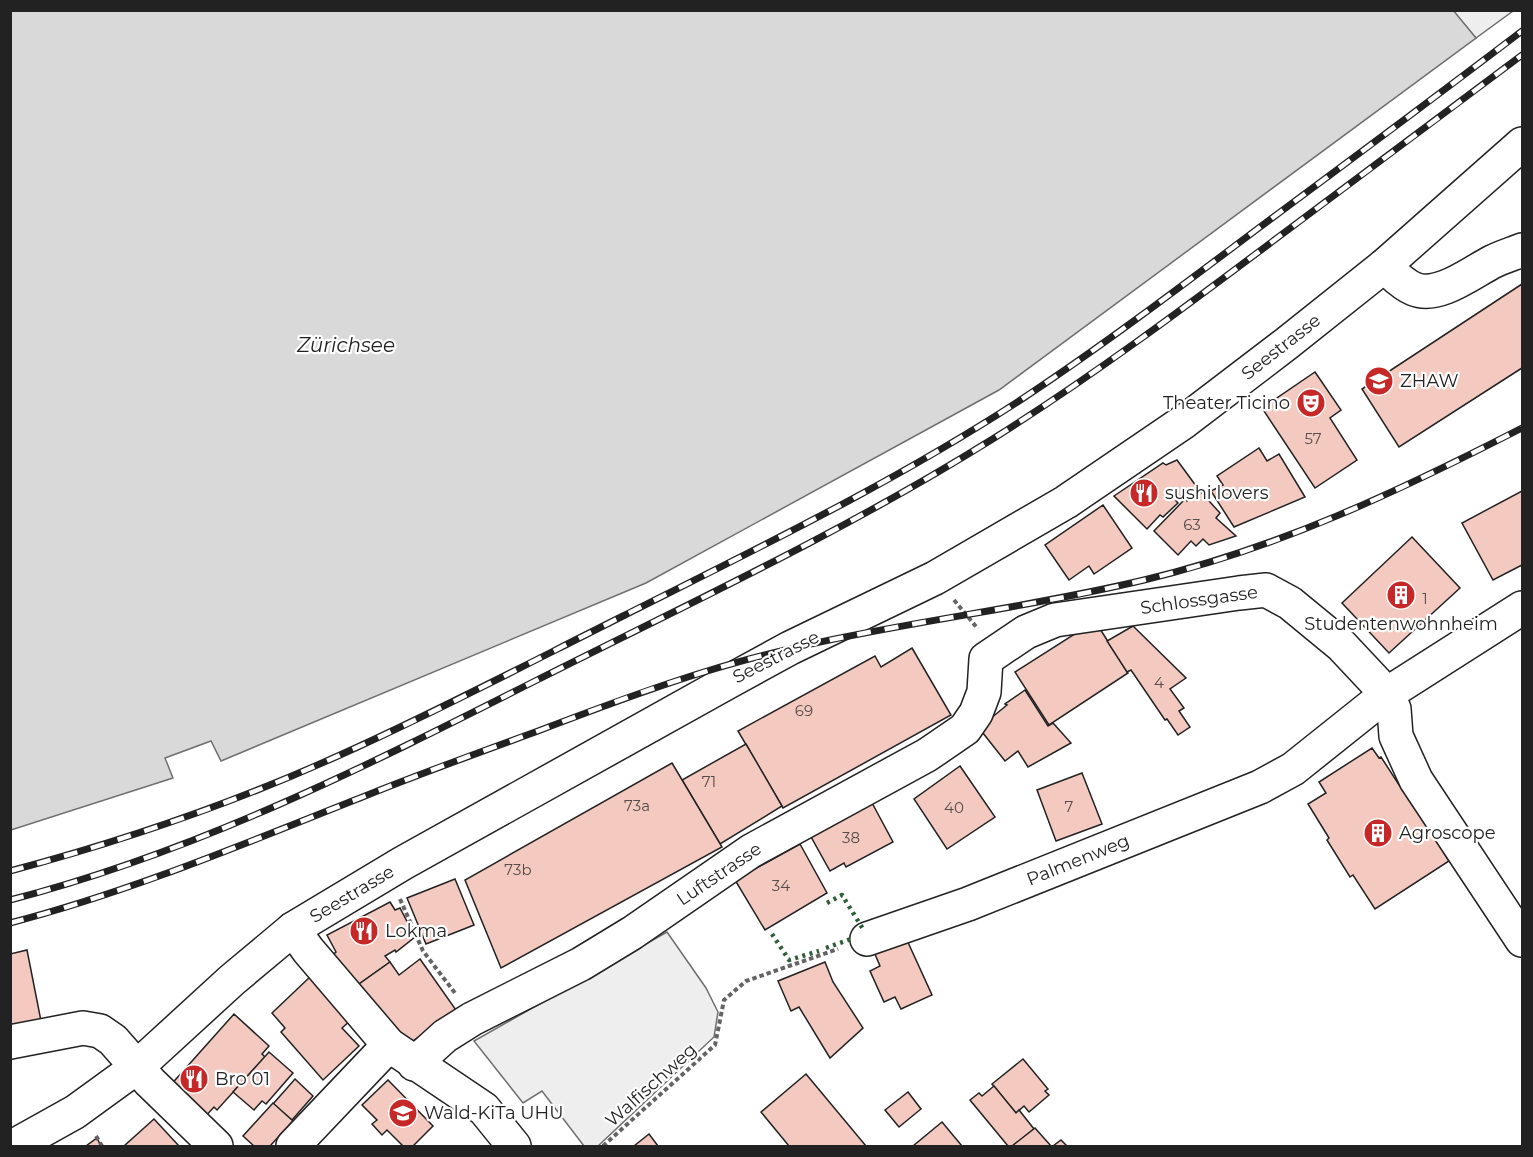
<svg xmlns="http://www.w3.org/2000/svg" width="1533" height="1157" font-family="Montserrat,sans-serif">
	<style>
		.green { fill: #eee; stroke: #6f6f6f; stroke-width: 1.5 }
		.water { fill: #d9d9d9; stroke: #6f6f6f; stroke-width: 1.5 }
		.building { fill: #f3c9c0; stroke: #222; stroke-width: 1.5 }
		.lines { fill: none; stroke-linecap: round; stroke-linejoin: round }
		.minor-casing { stroke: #222; stroke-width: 36 }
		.major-casing { stroke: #222; stroke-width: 36 }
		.path { stroke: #646464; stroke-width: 4; stroke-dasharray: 4.5 3; stroke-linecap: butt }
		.minor { stroke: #fff; stroke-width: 33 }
		.major { stroke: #fff; stroke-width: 33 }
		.rail-casing { stroke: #222; stroke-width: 7 }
		.rail { stroke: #fff; stroke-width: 4.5; stroke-dasharray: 14; stroke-linecap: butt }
		.hedge { stroke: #2f5e38; stroke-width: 4.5; stroke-dasharray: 3 4.5; stroke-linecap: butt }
		.labels { text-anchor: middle; stroke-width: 4.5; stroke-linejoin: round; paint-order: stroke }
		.number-label { font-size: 15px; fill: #564c4a }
		.street-label { font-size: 18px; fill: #222; stroke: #fff }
		.poi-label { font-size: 18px; fill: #222; stroke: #fff; text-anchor: start }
		.water-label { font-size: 20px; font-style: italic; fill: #222; stroke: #fff }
	</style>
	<rect width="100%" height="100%" fill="#fff"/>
	<g class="green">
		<polygon points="1453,11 1513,11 1476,38"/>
		<polygon points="667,932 706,988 718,1012 714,1037 598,1146 584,1146 542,1091 523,1103 474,1041"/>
	</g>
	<polygon class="water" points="1453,10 1476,38 999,390 646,583 221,761 211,741 165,758 173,778 11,830 11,11"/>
	<g class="building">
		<polygon points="1522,284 1522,368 1399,447 1362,389"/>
		<polygon points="1315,372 1341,410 1330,418 1357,460 1315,488 1262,408"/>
		<polygon points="1259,448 1267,461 1279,454 1305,497 1234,527 1211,491 1223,485 1217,476"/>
		<polygon points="1177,460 1199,490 1190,499 1183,493 1176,501 1178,503 1163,517 1160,515 1147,529 1114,496 1163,463 1166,465"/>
		<polygon points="1199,490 1220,513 1216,518 1236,536 1209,545 1203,539 1196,546 1191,541 1178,555 1154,531 1185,499 1187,501"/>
		<polygon points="1522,491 1522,565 1493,580 1462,523"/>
		<polygon points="1103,505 1132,548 1094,574 1089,566 1069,580 1045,545"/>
		<polygon points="1412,537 1460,588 1389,653 1342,603"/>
		<polygon points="1095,621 1128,673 1049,725 1015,672"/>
		<polygon points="1133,626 1186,678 1170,689 1184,708 1179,711 1190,727 1178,735 1167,719 1165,720 1131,670 1127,672 1107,641"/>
		<polygon points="912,648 951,715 783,808 738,731 875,656 881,667"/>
		<polygon points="1025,690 1048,726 1053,723 1071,743 1028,767 1018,751 1005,761 979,728 1007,705 1005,704"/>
		<polygon points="746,744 782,806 720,844 682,780"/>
		<polygon points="1372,748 1379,758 1381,757 1403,791 1405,789 1449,861 1375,909 1353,875 1350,877 1327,840 1329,838 1308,804 1326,793 1319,782"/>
		<polygon points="672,763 722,847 501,968 465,880"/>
		<polygon points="960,766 995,817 947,849 914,799"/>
		<polygon points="1082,773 1102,824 1056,841 1037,790"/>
		<polygon points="871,801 893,842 846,867 844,863 830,871 810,835"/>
		<polygon points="800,844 827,893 765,930 735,880"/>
		<polygon points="455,879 474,925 426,944 407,898"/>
		<polygon points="390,902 395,910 400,908 415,937 396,952 395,950 385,956 390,962 352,989 329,958 336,952 327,935"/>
		<polygon points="906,938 932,995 901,1009 895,997 884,1002 870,971 880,966 874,952"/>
		<polygon points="27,950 41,1021 10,1027 10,954"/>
		<polygon points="420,959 456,1010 399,1051 352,989 390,962 399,975"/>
		<polygon points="825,962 833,982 863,1028 830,1058 799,1007 791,1011 778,981"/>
		<polygon points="312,975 352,1019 342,1028 359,1046 323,1080 281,1032 285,1028 272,1013"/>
		<polygon points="234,1014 269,1046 262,1054 265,1057 217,1110 214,1107 203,1119 168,1088"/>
		<polygon points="269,1052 293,1073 266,1104 262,1101 254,1110 233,1092"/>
		<polygon points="1023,1059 1048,1089 1045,1091 1049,1095 1029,1112 1024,1106 1016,1113 992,1084"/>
		<polygon points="806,1074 866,1146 789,1146 761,1112"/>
		<polygon points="295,1079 313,1096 292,1120 273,1104"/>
		<polygon points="388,1080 433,1126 413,1146 403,1146 387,1130 382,1135 372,1124 377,1120 362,1105"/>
		<polygon points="994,1086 1016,1113 1019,1110 1034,1129 1013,1146 1008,1146 970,1100 979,1093 982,1096"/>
		<polygon points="908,1092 921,1109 899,1127 885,1110"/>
		<polygon points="273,1103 293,1121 270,1146 254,1146 243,1136"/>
		<polygon points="154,1119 179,1146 124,1146"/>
		<polygon points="942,1122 962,1146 913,1146"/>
		<polygon points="1035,1128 1051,1146 1012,1146"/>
		<polygon points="649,1134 658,1146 634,1146"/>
		<polygon points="97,1138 101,1146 86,1146"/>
		<polygon points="1061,1140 1067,1146 1053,1146"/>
	</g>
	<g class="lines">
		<g class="minor-casing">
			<g id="minor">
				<polyline points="293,929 308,950 389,1045 484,1109 514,1146"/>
				<polyline points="867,939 968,904 1260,787 1293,769 1387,694 1522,608"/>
				<polyline points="10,1042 83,1028 100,1031 113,1040 150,1082 216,1146"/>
				<polyline points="414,1064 445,1036 472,1019 581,964 632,933 751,851 927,755 965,729 976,713 984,692 986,659 1026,632 1055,620 1239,593 1266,590 1290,603 1341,645 1387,694 1394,709 1396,736 1416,780 1522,940"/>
				<polyline points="293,1146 389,1045"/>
			</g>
		</g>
		<g class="major-casing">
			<g id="major">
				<path d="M1384 266C1393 274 1402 284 1414 289 1438 299 1471 273 1492 262 1502 257 1512 254 1522 250"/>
				<polyline points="14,1146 75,1112 137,1067 232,980 293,929 403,863 726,683 790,648 935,578 1066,502 1185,421 1286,344 1384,266 1522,144"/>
			</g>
		</g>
		<g class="path">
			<polyline points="954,600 978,629"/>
			<polyline points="400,899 423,951 455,993"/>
			<polyline points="96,1136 102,1146"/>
			<polyline points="603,1146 715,1045 724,1000 746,981 838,949"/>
		</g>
		<use href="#minor" class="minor"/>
		<use href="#major" class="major"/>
		<g class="rail-casing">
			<g id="rail">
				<path d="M10 871C123 841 234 803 340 755 436 712 529 663 623 616 758 548 895 482 1022 399 1102 346 1179 288 1256 230 1345 164 1434 98 1522 31"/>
				<path d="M10 900C196 852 365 767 535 681 688 604 845 531 991 440 1090 378 1184 308 1277 238 1359 177 1441 116 1522 55"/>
				<path d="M10 923C133 891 248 842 365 796 422 773 480 752 538 731 593 710 648 689 704 672 848 627 998 615 1144 580 1279 548 1399 491 1522 428"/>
			</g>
		</g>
		<use href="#rail" class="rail"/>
		<g class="hedge">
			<polyline points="827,903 842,895 863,929"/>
			<polyline points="772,934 789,960 819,951"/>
			<polyline points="826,948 854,938"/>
		</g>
	</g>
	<defs>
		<g id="university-disc" transform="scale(1.5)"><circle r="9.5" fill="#c62828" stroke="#fff"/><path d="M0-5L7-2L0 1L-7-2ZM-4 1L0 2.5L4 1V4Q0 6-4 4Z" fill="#fff"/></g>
		<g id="theatre-disc" transform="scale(1.5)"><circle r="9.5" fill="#c62828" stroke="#fff"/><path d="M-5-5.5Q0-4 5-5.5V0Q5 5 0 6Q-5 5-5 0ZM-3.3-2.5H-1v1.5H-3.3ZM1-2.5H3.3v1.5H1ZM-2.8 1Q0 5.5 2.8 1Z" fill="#fff"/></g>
		<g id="restaurant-disc" transform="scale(1.5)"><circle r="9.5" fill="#c62828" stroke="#fff"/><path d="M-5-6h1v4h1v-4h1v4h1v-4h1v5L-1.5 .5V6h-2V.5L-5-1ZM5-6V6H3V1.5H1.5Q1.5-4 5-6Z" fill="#fff"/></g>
		<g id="building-disc" transform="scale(1.5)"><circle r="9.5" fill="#c62828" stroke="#fff"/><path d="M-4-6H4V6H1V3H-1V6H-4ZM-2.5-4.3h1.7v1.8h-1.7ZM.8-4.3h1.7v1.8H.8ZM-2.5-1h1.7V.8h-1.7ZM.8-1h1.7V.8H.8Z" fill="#fff"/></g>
		<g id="school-disc" transform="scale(1.5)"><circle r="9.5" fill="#c62828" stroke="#fff"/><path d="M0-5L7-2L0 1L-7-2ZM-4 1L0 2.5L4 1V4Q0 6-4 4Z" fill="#fff"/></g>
	</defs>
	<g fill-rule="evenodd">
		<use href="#university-disc" x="1379" y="381"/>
		<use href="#theatre-disc" x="1311" y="403"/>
		<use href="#restaurant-disc" x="1144" y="493"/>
		<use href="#building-disc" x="1401" y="595"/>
		<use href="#building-disc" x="1378" y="833"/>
		<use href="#restaurant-disc" x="364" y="931"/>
		<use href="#restaurant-disc" x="194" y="1079"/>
		<use href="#school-disc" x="403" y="1113"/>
	</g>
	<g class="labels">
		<g class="number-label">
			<text x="1313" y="444">57</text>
			<text x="1192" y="530">63</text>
			<text x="1425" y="604">1</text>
			<text x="1159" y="688">4</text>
			<text x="804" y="716">69</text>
			<text x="709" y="787">71</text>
			<text x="637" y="811">73a</text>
			<text x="1069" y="812">7</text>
			<text x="954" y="813">40</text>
			<text x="851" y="843">38</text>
			<text x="518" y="875">73b</text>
			<text x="781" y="891">34</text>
		</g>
		<g class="street-label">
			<text transform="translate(1281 347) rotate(-38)" y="6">Seestrasse</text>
			<text transform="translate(1199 600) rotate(-8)" y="6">Schlossgasse</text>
			<text transform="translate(776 657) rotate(-27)" y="6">Seestrasse</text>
			<text transform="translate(1078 860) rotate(-22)" y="6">Palmenweg</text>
			<text transform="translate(719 874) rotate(-34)" y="6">Luftstrasse</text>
			<text transform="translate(352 894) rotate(-31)" y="6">Seestrasse</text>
			<text transform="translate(651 1085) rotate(-42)" y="6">Walfischweg</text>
		</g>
		<g class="poi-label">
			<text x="1400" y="387">ZHAW</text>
			<text x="1290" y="409" text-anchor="end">Theater Ticino</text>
			<text x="1165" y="499">sushi lovers</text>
			<text x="1401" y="630" text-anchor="middle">Studentenwohnheim</text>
			<text x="1399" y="839">Agroscope</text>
			<text x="385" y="937">Lokma</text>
			<text x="215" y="1085">Bro 01</text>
			<text x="424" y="1119">Wald-KiTa UHU</text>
		</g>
		<g class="water-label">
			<text x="346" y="352">Zürichsee</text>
		</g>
	</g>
	<rect width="1533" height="1157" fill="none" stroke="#222222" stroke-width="24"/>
</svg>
